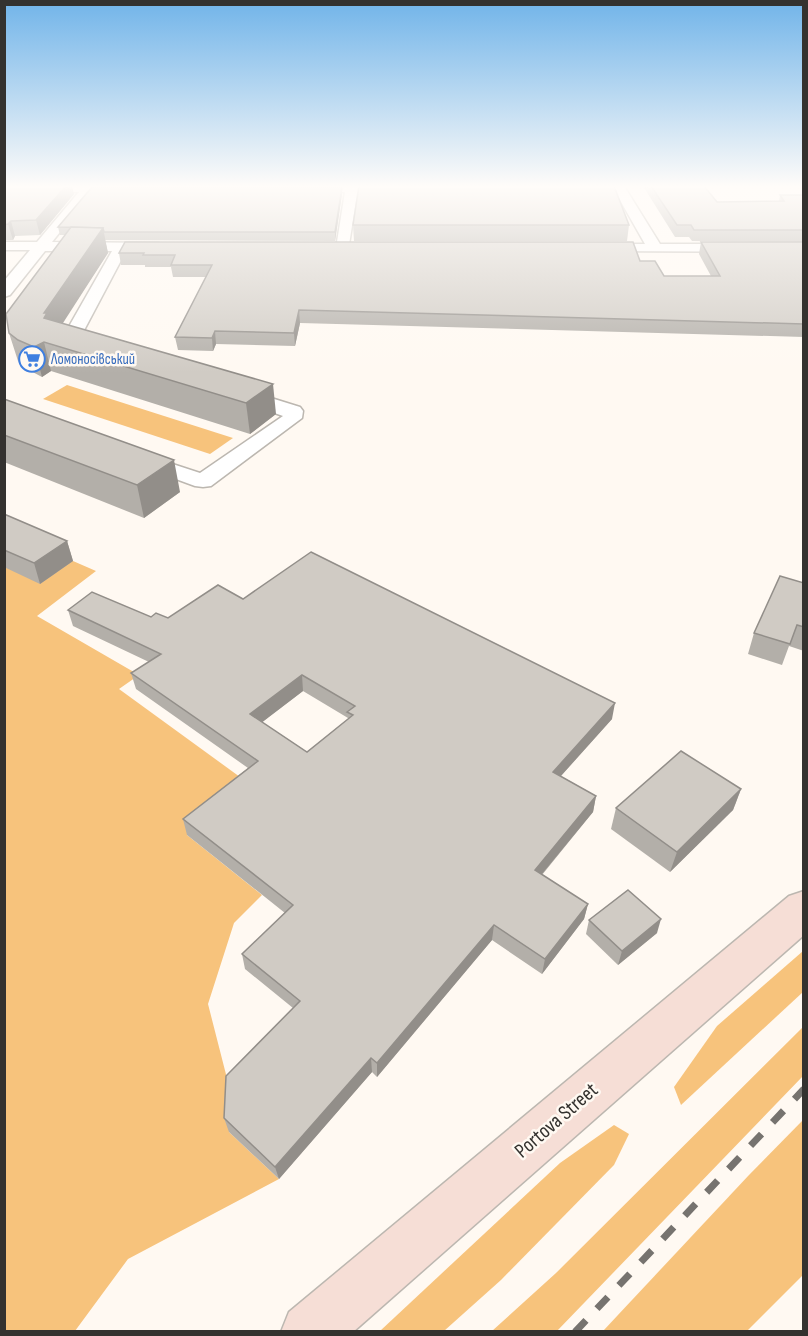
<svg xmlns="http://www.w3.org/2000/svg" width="808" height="1336" font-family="'Sofia Sans Condensed',sans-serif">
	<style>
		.green { fill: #f7c37c }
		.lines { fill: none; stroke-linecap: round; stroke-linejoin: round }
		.street-casing { stroke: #bcb7b0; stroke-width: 3 }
		.secondary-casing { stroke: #bcb7b0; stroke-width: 3 }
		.street { fill: #fff; fill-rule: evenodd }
		.secondary { fill: #f6ded6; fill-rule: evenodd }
		.rail { stroke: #76736f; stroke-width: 7; stroke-dasharray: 16 16; stroke-linecap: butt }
		.wall { fill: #b3afa9; fill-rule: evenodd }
		.shaded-wall { fill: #928e89 }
		.building { fill: #d0cbc4; stroke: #928e89; stroke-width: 1.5; fill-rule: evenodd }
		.labels { text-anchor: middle; stroke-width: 5; stroke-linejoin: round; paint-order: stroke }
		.far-shop-label { font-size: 15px; fill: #366cbe; stroke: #fff9f2; text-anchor: start }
		.near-street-label { font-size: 21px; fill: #34322f; stroke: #fff9f2 }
	</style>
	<rect width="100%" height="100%" fill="#fff9f2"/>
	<g class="green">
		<polygon points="67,385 233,438 210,454 43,399"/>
		<polygon points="4,531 96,571 37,616 139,675 119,689 251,785 187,835 262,895 234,923 208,1004 230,1090 229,1132 279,1179 128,1259 75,1331 5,1331"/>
		<polygon points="803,951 803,992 681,1105 674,1087 717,1026"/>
		<polygon points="803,1027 803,1076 557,1331 492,1331 556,1273"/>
		<polygon points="803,1120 803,1275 747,1331 603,1331 749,1175"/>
		<polygon points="614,1125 629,1134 614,1165 501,1280 444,1331 380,1331 560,1163"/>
	</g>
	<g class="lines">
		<g class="street-casing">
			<g id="street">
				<path d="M4 186H131L130 191 126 192H92L52 242 159 243 166 247 159 251H126L81 336C87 343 97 344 102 351L99 355C84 359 72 349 63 337L112 251H45L10 295 4 297V281L30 250H4V242H37L79 192H4Z"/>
				<polygon points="301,186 357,186 358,188 348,251 338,251 336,248 345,192 306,192 302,191"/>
				<polygon points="612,186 624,186 660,244 804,244 804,252 595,251 593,248 595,245 600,244 645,244"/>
				<polygon points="239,388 300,407 303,411 302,418 211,486 203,487 195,486 135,464 132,460 135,456 142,454 200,473 283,416 232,398 230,394 232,390"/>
			</g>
		</g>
		<g class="secondary-casing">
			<polygon id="secondary" points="804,891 804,935 353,1332 281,1332 289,1312 789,896"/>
		</g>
		<use href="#street" class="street"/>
		<use href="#secondary" class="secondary"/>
		<polyline class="rail" points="575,1332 804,1089"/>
	</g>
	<g class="wall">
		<polygon points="4,186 74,194 40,235 15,236 13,240 4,240"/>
		<polygon points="643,186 704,186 717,202 779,201 780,195 804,195 804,242 692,241 689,237 675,237"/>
		<polygon points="342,194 335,241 105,240 108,253 62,323 276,414 250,434 51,371 42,377 27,369 18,361 9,333 65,235 60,235 58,227"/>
		<polygon points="353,225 629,225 627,241 354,241"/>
		<polygon points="125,242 640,261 664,276 711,276 699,254 701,242 804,242 804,337 300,323 295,346 216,344 213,351 178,350 175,337 206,277 173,277 171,267 145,267 145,265 121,265 119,253"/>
		<polygon points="4,399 180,492 144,518 4,462"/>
		<polygon points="4,514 67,541 73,561 40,584 4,567"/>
		<polygon points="804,583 804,651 789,646 782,665 748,654 754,633"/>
		<path d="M243 599 612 719 561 776 596 796 593 812 542 875 588 904 584 919 542 974 492 940 377 1077 372 1072 279 1179 229 1132 224 1118 293 1008 245 969 242 954 285 913 187 835 183 819 248 768 136 689 131 673 149 662 73 626 68 610 168 618ZM303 691 348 718V719L307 752 262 722Z"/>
		<polygon points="741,789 733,810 670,872 611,829 616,808"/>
		<polygon points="589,920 657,933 618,965 586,934"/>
	</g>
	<g class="shaded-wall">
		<polygon points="66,186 72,186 74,194 40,235 36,220"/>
		<polygon points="342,187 342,194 335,241 335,232"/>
		<polygon points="11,221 15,236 13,240 8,224"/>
		<polygon points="103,228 108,253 54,337 44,318 44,313"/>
		<polygon points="299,310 300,323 295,346 294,333"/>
		<polygon points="215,331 216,344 213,351 212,338"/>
		<polygon points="44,342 51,371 42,377 34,347"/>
		<polygon points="273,384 276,414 250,434 246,403"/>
		<polygon points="174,460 180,492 144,518 137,485"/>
		<polygon points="67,541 73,561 40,584 34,563"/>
		<polygon points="302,675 303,691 252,730 250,714"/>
		<polygon points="615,703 612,719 550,788 553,772"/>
		<polygon points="741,789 733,810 670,872 677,852"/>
		<polygon points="596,796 593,812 532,886 535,870"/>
		<polygon points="588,904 584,919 542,974 545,959"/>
		<polygon points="661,919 657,933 618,965 622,951"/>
		<polygon points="494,925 492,940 377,1077 377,1063"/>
		<polygon points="371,1058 372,1072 279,1179 275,1167"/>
	</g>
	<g class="building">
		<polygon points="4,186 66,186 36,220 11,221 8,224 4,225"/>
		<polygon points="359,186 614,186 629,225 353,225"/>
		<polygon points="651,186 704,186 717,202 784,201 780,195 804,195 804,230 694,230 691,225 677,225"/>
		<polygon points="92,187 342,187 335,232 104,232 103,228 58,227"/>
		<polygon points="71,227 103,228 44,313 47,313 44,318 273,384 246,403 44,342 34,347 18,340 9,333 6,314"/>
		<polygon points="125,242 633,242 640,261 655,261 664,276 720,276 701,242 804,242 804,324 299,310 294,333 215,331 212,338 175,337 212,265 171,265 175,255 143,255 144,253 119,253"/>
		<polygon points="4,399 174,460 137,485 4,435"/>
		<polygon points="4,514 67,541 34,563 4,550"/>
		<path d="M311 552 615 703 553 772 596 796 535 870 588 904 545 959 494 925 377 1063 371 1058 275 1167 224 1118 226 1076 300 1001 242 954 293 905 183 819 258 761 131 673 161 654 68 610 92 592 151 617 156 613 168 618 218 585 243 599ZM302 675 355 706 347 712 353 715 307 752 250 714Z"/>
		<polygon points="780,576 804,583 804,627 797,625 790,644 754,633"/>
		<polygon points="681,751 741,789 677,852 616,808"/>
		<polygon points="628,890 661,919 622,951 589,920"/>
	</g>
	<linearGradient id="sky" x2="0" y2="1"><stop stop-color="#71b4e9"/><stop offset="0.5" stop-color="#fffcf9"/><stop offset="1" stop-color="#fffcf9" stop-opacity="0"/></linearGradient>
	<rect width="808" height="373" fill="url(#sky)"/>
	<defs>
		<g id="supermarket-ring" transform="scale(1.35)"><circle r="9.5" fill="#fff9f2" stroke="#3f7fe0" stroke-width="1.5"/><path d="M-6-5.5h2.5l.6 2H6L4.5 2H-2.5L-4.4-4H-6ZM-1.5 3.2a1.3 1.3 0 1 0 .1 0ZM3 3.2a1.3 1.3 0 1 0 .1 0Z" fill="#3f7fe0"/></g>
	</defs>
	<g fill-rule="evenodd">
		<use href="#supermarket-ring" x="32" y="359"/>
	</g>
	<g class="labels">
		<g class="far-shop-label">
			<text x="51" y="364">Ломоносівський</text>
		</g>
		<g class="near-street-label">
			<text transform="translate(556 1120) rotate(-41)" y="7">Portova Street</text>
		</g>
	</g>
	<rect width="808" height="1336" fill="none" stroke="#34322f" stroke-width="12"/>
</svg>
